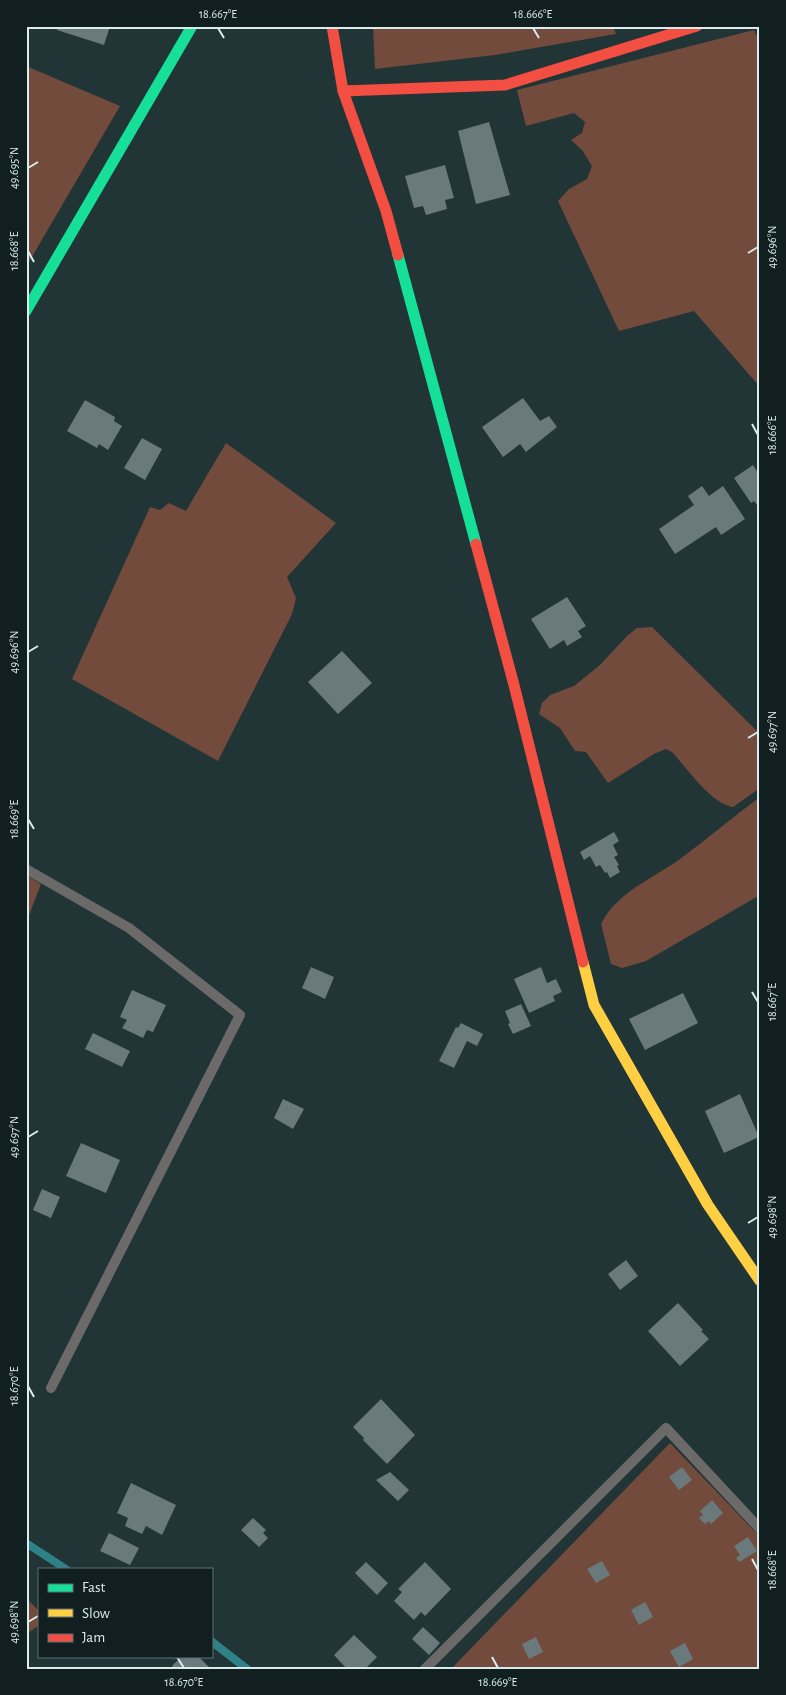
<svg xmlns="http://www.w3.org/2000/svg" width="786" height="1695" font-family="'Alegreya Sans',sans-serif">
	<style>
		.green { fill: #734b3c }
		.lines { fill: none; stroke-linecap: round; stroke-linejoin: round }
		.stream { stroke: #2e8187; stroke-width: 8 }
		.building { fill: #6a797b }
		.lane { stroke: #6b6a69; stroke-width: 10 }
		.fast { stroke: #16e098; stroke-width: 11 }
		.slow { stroke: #ffcf43; stroke-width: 11 }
		.jam { stroke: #f24e42; stroke-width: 11 }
		.ticks { fill: none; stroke: #daedee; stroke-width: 2 }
		.neatline { fill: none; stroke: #daedee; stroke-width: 2 }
		.ticks-label { font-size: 12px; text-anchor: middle; fill: #daedee }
	</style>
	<rect width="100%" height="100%" fill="#213436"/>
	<g class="green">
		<polygon points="373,26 613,26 616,34 495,55 375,69"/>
		<polygon points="754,30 760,42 760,387 694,311 619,331 558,201 569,189 587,179 592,166 582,150 571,140 582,133 585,122 574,113 526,126 517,90"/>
		<polygon points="26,66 120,106 26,267"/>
		<polygon points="226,443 336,523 287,577 296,598 292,614 218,761 72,679 150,507 160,510 169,503 186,511"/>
		<path d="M652 627 760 734V788L733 807C710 803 688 769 672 752L666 749 654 754 608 783 586 752 575 751 560 728 539 714 542 703 550 695 574 686 600 665 627 636 637 628Z"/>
		<path d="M760 797V895L646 961 622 968 611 964 601 924C617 892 652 879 680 859 707 839 733 817 760 797Z"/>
		<polygon points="26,875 41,884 26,923"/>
		<polygon points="670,1443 760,1537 760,1669 451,1669"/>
		<polygon points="26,1598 39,1611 38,1626 26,1634"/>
	</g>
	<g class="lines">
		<g class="stream">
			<polyline points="26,1543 66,1569"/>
			<polyline points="211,1641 247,1669"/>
		</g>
	</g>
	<g class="building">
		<polygon points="58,26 110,26 104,45 57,30"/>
		<polygon points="489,122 510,195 476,204 458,131"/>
		<polygon points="445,165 454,198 445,200 447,209 426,215 423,206 414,208 405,176"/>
		<polygon points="523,398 540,421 549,416 557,427 526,452 520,444 503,457 482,427"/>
		<polygon points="85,400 115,417 114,421 122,426 108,450 99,444 97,448 67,431"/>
		<polygon points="142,438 162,449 145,480 124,468"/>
		<polygon points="753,465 760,476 760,509 754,501 751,503 734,478"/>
		<polygon points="702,486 709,496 723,486 745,519 721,535 716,527 675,554 659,529 694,505 688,496"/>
		<polygon points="567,597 586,626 578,631 582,637 567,646 564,640 550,649 531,619"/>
		<polygon points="342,651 372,683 338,714 308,682"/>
		<polygon points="614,832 619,841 613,845 618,855 614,857 619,865 617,866 620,872 610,878 607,872 605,873 600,865 596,867 590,856 584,860 580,852"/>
		<polygon points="311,967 334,977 325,999 302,988"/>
		<polygon points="541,967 547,983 556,979 562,992 553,996 555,1001 529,1013 514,979"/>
		<polygon points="132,990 166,1005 153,1032 147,1030 143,1038 122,1028 127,1020 120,1017"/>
		<polygon points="683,993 698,1023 645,1050 629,1019"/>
		<polygon points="521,1004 531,1026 513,1034 508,1024 510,1023 505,1011"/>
		<polygon points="461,1023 483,1034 477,1046 467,1041 454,1068 439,1061 456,1027 458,1028"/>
		<polygon points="93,1033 130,1051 122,1067 85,1049"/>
		<polygon points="740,1094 759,1137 724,1153 705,1111"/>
		<polygon points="283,1099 304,1109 293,1129 274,1118"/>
		<polygon points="81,1143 120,1160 106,1193 66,1176"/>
		<polygon points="42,1189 60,1197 51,1218 33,1210"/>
		<polygon points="626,1260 638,1276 620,1290 608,1274"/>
		<polygon points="678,1303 703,1330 701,1331 709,1339 680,1366 648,1331"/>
		<polygon points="381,1399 415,1435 387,1464 363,1440 364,1438 353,1427"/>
		<polygon points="682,1467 692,1480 679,1490 669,1477"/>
		<polygon points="390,1472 409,1490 398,1501 376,1480"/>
		<polygon points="131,1483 176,1505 162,1535 146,1526 142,1534 125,1526 128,1518 117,1513"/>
		<polygon points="712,1500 723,1513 711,1524 709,1521 705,1524 699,1518 703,1515 700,1511"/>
		<polygon points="253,1518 266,1530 263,1533 268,1538 259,1547 241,1530"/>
		<polygon points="109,1533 139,1548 130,1565 100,1551"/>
		<polygon points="748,1537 757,1551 739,1562 736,1558 740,1555 734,1546"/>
		<polygon points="602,1561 610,1575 596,1583 587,1569"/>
		<polygon points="366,1562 388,1583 377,1595 355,1573"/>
		<polygon points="425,1562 451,1589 425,1616 421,1612 414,1620 394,1601 402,1592 398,1589"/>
		<polygon points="645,1602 653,1617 639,1625 631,1610"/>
		<polygon points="423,1627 440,1643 429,1655 412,1639"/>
		<polygon points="354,1635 377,1657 365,1669 347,1669 334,1655"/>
		<polygon points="536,1637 543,1652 529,1659 522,1644"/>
		<polygon points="685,1643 693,1659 679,1667 670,1651"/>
		<polygon points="182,1656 198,1656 211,1669 174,1669 172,1666"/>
	</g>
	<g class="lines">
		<g class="lane">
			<polyline points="26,869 129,928 240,1015 51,1388"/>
			<polyline points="425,1669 666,1428 760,1529"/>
		</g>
		<g class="fast">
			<polyline points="398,255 476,544"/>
			<polyline points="26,311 192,26"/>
		</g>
		<polyline class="slow" points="583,962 594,1005 708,1205 760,1281"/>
		<g class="jam">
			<polyline points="332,26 343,91 386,211 398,255"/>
			<polyline points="343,91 505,85 697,26"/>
			<polyline points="476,544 514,685 583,962"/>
		</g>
	</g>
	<path class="ticks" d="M218 28 224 38M533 28 539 38M28 168 38 162M28 251 34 262M748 253 758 247M752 424 758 435M28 652 38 646M748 738 758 732M28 819 34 829M752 992 758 1002M28 1137 38 1131M748 1223 758 1217M28 1386 34 1397M752 1559 758 1570M28 1622 38 1616M177 1657 184 1668M492 1657 498 1668"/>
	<rect width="786" height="1695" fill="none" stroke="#111f20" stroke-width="55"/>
	<rect x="38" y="1568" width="175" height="90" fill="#111f20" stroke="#617172"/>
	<rect x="48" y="1584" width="25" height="8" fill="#16e098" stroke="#617172"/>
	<text x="82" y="1592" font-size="15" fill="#daedee">Fast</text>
	<rect x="48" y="1609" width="25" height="8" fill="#ffcf43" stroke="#617172"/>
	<text x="82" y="1618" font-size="15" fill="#daedee">Slow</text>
	<rect x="48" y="1634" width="25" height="8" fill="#f24e42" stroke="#617172"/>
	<text x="82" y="1642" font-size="15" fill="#daedee">Jam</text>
	<rect x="28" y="28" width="730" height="1640" class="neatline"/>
	<g class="ticks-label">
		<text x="218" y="18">18.667°E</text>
		<text x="533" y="18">18.666°E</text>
		<text transform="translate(14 168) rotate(-90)" y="4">49.695°N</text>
		<text transform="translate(772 247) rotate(-90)" y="4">49.696°N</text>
		<text transform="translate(14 251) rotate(-90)" y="4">18.668°E</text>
		<text transform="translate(772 435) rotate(-90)" y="4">18.666°E</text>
		<text transform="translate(14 652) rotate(-90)" y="4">49.696°N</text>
		<text transform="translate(772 732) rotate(-90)" y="4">49.697°N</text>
		<text transform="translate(14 819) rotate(-90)" y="4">18.669°E</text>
		<text transform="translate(772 1002) rotate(-90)" y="4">18.667°E</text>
		<text transform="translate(14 1137) rotate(-90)" y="4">49.697°N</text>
		<text transform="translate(772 1217) rotate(-90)" y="4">49.698°N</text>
		<text transform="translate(14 1386) rotate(-90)" y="4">18.670°E</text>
		<text transform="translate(772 1570) rotate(-90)" y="4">18.668°E</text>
		<text transform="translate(14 1622) rotate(-90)" y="4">49.698°N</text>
		<text x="184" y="1686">18.670°E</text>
		<text x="498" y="1686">18.669°E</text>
	</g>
</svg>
